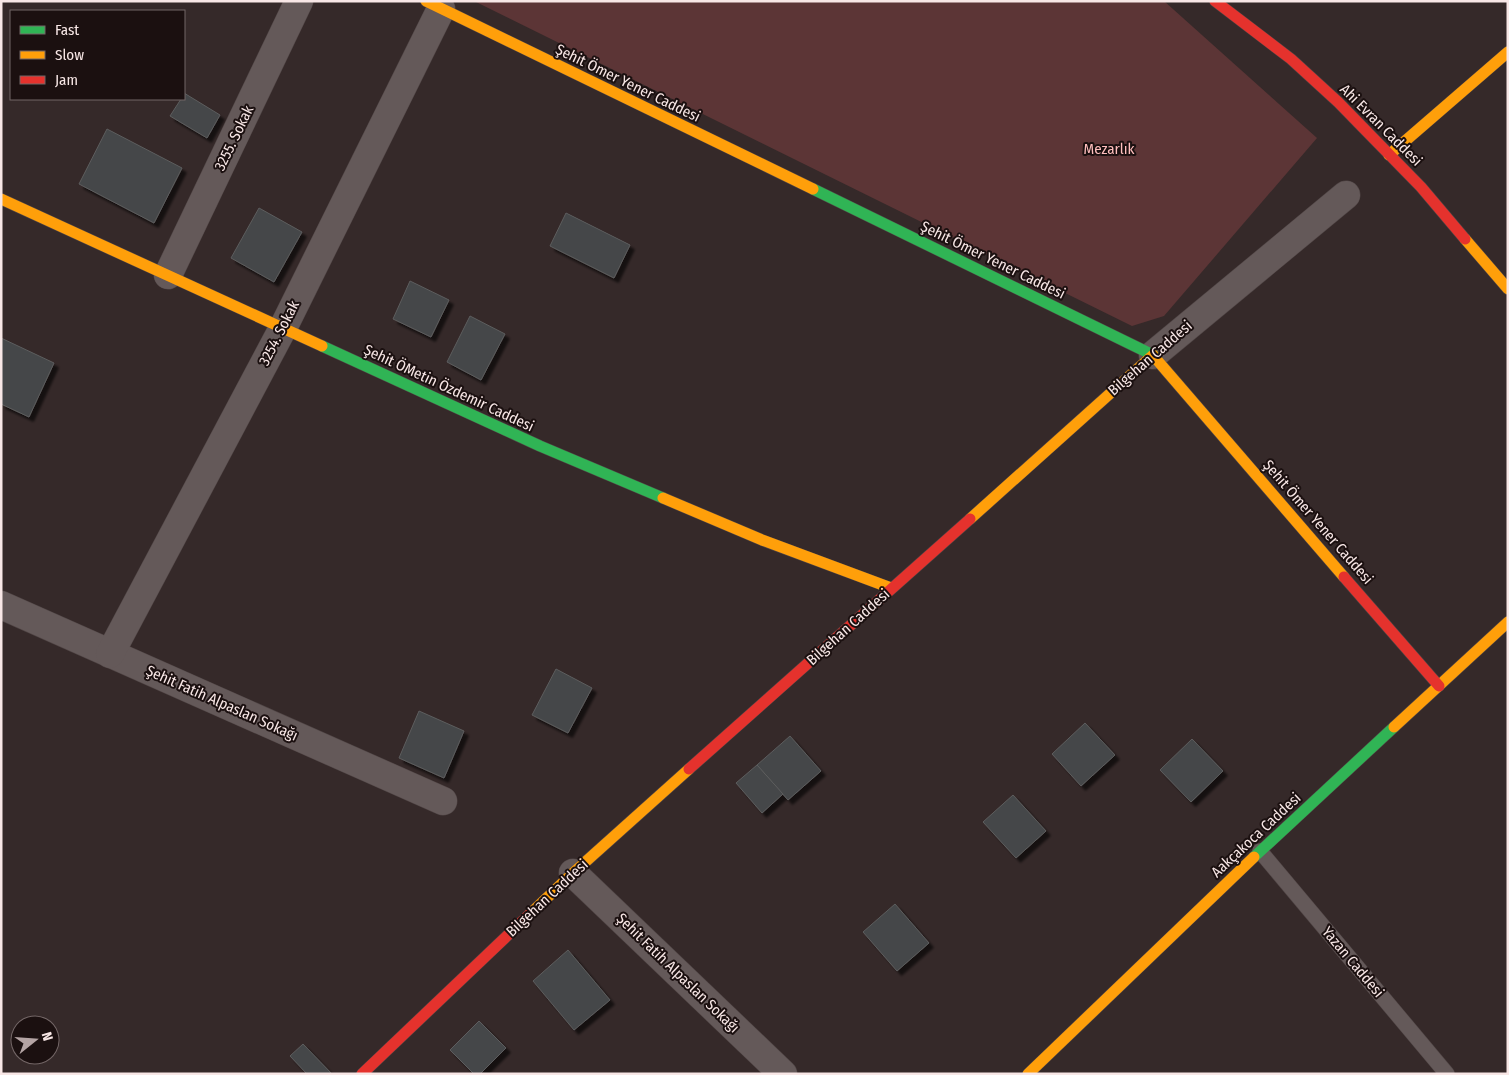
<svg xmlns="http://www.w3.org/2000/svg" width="1509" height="1075" font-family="'Fira Sans Condensed',sans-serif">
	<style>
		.green { fill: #5c3536 }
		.building { fill: #444748; stroke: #5d5d5e; filter: url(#shadow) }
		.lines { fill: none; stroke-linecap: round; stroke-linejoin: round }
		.lane-casing { stroke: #504545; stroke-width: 16 }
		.street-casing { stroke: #504545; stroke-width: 29 }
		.fast-casing { stroke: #504545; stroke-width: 12 }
		.slow-casing { stroke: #504545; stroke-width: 12 }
		.jam-casing { stroke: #504545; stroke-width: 12 }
		.lane { stroke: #645959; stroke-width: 15 }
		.street { stroke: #645959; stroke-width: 28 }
		.fast { stroke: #30b455; stroke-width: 11 }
		.slow { stroke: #ff9f0a; stroke-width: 11 }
		.jam { stroke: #e5322d; stroke-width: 11 }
		.labels { text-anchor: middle; stroke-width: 4; stroke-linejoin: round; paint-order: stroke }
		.street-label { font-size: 15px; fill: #f8e7e6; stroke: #1b1010 }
		.park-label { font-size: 15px; fill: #ffbfbe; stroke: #1b1010 }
	</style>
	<defs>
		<filter id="shadow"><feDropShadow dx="4.5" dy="4.5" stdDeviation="1" flood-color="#0009"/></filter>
	</defs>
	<rect width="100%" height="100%" fill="#352929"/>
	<polygon class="green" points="474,1 1164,1 1317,138 1164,316 1132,326"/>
	<g class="building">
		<polygon points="184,93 220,115 207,138 170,116 181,99 184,99"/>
		<polygon points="107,129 182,168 154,223 79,184"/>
		<polygon points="259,208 302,232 274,282 231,258"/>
		<polygon points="566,213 630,245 614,278 550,246"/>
		<polygon points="410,281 449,300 431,337 393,319"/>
		<polygon points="470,316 505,334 481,380 447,362"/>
		<polygon points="1,338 54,363 29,417 1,404"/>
		<polygon points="556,669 592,688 568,733 532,715"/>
		<polygon points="419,711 464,731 444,778 399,758"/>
		<polygon points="1085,723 1115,755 1081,786 1052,754"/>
		<polygon points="790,736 821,771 788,800 757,765"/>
		<polygon points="1192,739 1223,771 1191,802 1160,770"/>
		<polygon points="757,765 783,794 762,813 736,783"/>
		<polygon points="1013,795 1046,831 1016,858 983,822"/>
		<polygon points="895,904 929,943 897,971 863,932"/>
		<polygon points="568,950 610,1000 574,1030 533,981"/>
		<polygon points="479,1021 506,1048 480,1074 474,1074 450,1050"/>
		<polygon points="303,1044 332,1074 307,1074 290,1056"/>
	</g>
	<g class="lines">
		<g class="lane-casing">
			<polyline id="lane" points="1260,851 1447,1074"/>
		</g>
		<g class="street-casing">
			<g id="street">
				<polyline points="168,275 299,1"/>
				<polyline points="1153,355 1346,195"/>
				<polyline points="1,605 443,801"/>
				<polyline points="110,654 283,328 441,9"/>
				<polyline points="573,873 783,1074"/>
			</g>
		</g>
		<g class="fast-casing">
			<g id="fast">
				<polyline points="813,189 1153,355 1157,360"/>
				<polyline points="322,346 540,446 663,498"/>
				<polyline points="1254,857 1394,727"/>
			</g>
		</g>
		<g class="slow-casing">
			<g id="slow">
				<polyline points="426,1 813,189"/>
				<polyline points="1389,155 1508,52"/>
				<polyline points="1,199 322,346"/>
				<polyline points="1465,239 1508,289"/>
				<polyline points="1157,360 1344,577"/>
				<polyline points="663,498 762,540 891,588"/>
				<polyline points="970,519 1153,355"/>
				<polyline points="1394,727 1508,622"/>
				<polyline points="530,914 573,873 689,769"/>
				<polyline points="1028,1074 1254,857"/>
			</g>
		</g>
		<g class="jam-casing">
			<g id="jam">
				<polyline points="1215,1 1291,59 1338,102 1421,187 1465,239"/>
				<polyline points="1344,577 1439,686"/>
				<polyline points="689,769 970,519"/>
				<polyline points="362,1074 530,914"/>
			</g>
		</g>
		<use href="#lane" class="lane"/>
		<use href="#street" class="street"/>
		<use href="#fast" class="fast"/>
		<use href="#slow" class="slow"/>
		<use href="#jam" class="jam"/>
	</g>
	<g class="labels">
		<g class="street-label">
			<text transform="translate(628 83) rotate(26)" y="5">Şehit Ömer Yener Caddesi</text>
			<text transform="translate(1381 125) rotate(45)" y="5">Ahi Evran Caddesi</text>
			<text transform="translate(234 138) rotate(-64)" y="5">3255. Sokak</text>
			<text transform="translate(993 260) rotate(26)" y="5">Şehit Ömer Yener Caddesi</text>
			<text transform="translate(279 333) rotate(-63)" y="5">3254. Sokak</text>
			<text transform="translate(1150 358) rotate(-41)" y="5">Bilgehan Caddesi</text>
			<text transform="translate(449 388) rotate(25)" y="5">Şehit ÖMetin Özdemir Caddesi</text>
			<text transform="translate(1318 522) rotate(49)" y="5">Şehit Ömer Yener Caddesi</text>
			<text transform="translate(848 627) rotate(-42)" y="5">Bilgehan Caddesi</text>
			<text transform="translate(222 703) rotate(24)" y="5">Şehit Fatih Alpaslan Sokağı</text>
			<text transform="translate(1256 835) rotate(-43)" y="5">Aakçakoca Caddesi</text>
			<text transform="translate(547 898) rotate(-43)" y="5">Bilgehan Caddesi</text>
			<text transform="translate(1353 962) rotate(50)" y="5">Yazan Caddesi</text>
			<text transform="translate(678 973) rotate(44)" y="5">Şehit Fatih Alpaslan Sokağı</text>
		</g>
		<g class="park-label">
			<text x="1109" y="154">Mezarlık</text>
		</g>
	</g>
	<rect width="1509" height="1075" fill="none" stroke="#f8e7e6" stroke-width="5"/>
	<rect x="10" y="10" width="175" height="90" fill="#1b1010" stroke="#736666"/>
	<rect x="20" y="26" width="25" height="8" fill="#30b455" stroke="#736666"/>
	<text x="55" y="35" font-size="15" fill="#f8e7e6">Fast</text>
	<rect x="20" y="51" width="25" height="8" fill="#ff9f0a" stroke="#736666"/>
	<text x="55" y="60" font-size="15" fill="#f8e7e6">Slow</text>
	<rect x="20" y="76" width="25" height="8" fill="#e5322d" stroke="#736666"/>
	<text x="55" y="85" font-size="15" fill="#f8e7e6">Jam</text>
	<g transform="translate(35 1040) rotate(73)"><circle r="24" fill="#1b1010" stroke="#736666"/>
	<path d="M0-4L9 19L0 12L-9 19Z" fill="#b4a4a4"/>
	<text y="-8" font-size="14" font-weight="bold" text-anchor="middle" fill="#f8e7e6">N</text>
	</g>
</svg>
